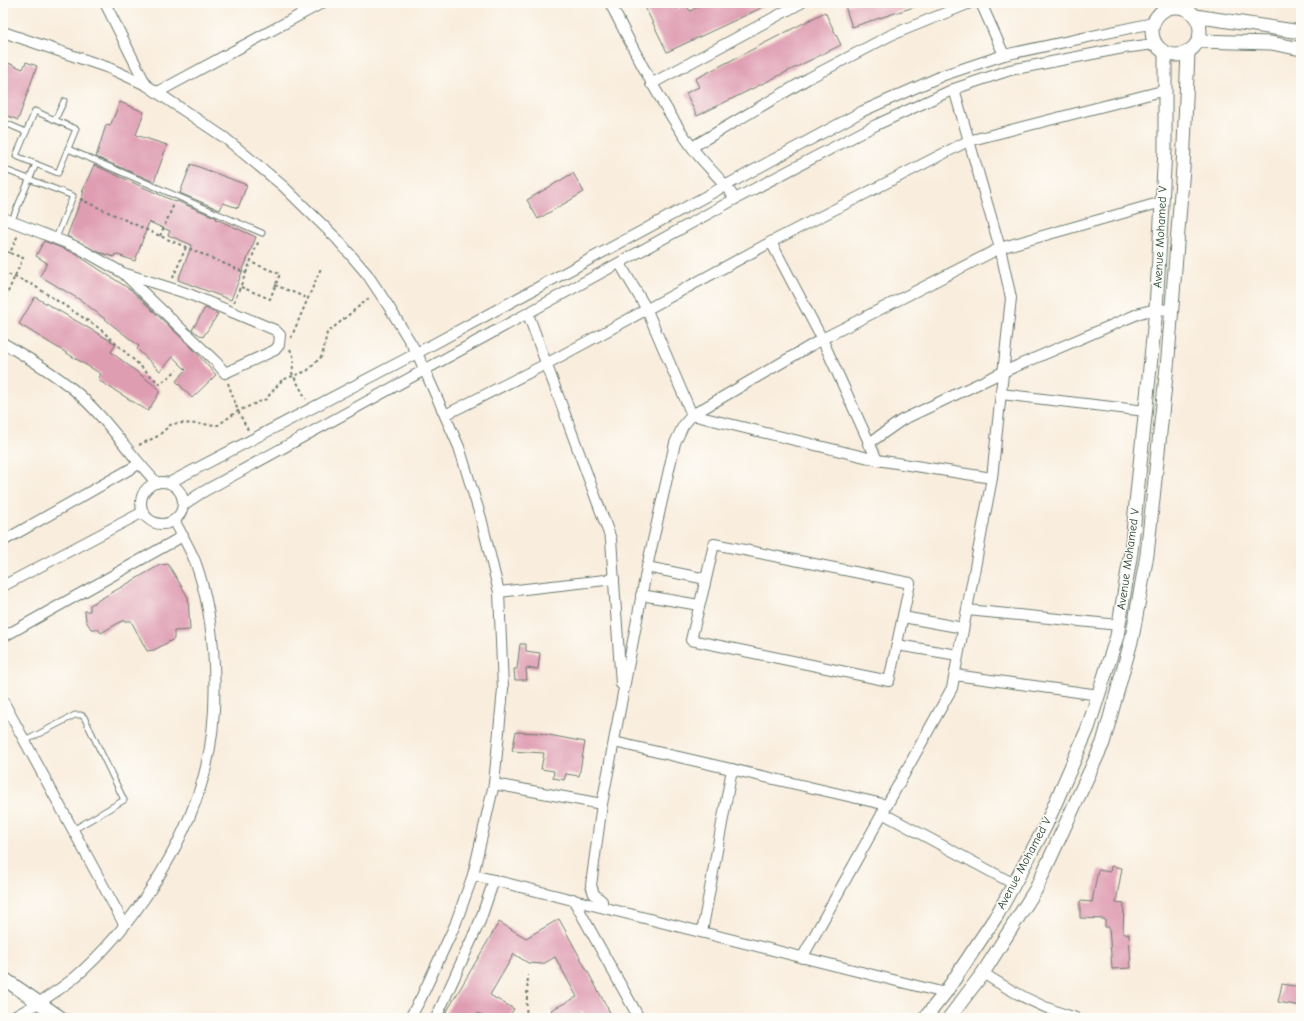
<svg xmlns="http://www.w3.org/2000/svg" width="1304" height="1021" font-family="'Comic Neue',sans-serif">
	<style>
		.building { fill: #df9db2 }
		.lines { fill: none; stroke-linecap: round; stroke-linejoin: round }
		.service-casing { stroke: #6b7b6f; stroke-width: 7 }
		.minor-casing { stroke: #6b7b6f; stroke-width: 12 }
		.tertiary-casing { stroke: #6b7b6f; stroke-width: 15 }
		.path { stroke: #6b7b6f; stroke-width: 2; stroke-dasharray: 3 3; stroke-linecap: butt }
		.service { stroke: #fff; stroke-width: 5 }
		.minor { stroke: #fff; stroke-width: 10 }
		.tertiary { stroke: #fff; stroke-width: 13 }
		.labels { text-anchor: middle; stroke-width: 3; stroke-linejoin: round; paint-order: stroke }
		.street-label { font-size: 12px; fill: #1f3d34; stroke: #fdfcf7 }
	</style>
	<rect width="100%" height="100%" fill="#fdfcf7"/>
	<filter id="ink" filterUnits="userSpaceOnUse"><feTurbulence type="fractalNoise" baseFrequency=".025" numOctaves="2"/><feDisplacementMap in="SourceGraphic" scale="8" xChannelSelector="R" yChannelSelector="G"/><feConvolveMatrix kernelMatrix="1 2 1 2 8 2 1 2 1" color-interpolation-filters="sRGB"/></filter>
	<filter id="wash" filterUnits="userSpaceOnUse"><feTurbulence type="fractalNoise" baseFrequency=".012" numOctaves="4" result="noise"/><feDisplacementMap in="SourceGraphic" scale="16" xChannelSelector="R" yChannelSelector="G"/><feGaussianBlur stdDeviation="0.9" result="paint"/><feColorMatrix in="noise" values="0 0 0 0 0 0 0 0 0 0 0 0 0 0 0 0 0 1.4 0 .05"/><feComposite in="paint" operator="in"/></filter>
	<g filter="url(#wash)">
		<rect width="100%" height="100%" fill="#f9eddd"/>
		<g id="blocks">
			<g class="building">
				<polygon points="643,3 674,3 677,9 686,4 690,11 705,3 772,3 667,52"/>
				<polygon points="854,3 919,3 920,5 852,27 845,6"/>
				<polygon points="825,12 841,45 697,116 686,93 699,87 695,79"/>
				<polygon points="3,61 23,69 26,62 37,66 18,120 3,114"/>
				<polygon points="120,102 144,112 136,135 167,145 154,182 96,157 106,125 110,126"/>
				<polygon points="191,164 247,185 238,208 223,203 220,210 180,193"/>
				<polygon points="94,165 176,202 177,201 217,218 216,219 256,237 231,300 178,280 192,245 168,235 170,231 149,222 135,261 115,254 114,257 98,252 67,236 84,192 82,192"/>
				<polygon points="573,173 584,192 538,219 527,200"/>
				<polygon points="44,241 74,253 131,290 193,349 216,375 192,398 176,381 186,370 173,357 160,371 137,349 139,346 82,301 40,276 47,263 36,256"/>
				<polygon points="35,297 116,344 111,352 159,389 159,393 148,411 98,380 101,374 19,324"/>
				<polygon points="205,308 218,314 203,337 192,330"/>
				<polygon points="168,564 188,597 190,630 174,631 174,639 154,650 147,651 131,621 122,621 101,633 98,629 91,629 86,621 85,611 90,611 90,605 160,565"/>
				<polygon points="520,644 526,644 526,651 540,653 538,669 526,668 527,680 515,680 514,669 517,669"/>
				<polygon points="516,732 539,733 585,742 579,776 566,774 564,780 553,778 554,771 541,769 544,753 512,751"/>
				<polygon points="1111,866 1122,868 1116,902 1124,903 1123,934 1129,934 1131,968 1112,969 1109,927 1105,927 1105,919 1080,918 1080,901 1092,902 1098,870 1110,872"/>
				<polygon points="559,919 613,1018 585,1018 582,1012 571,1018 555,1018 551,1010 577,997 555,957 543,964 528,963 514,954 490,995 514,1009 508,1018 486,1018 478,1013 475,1018 443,1018 499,922 526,938"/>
				<polygon points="1282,984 1301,987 1301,1006 1278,1002"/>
			</g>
		</g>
	</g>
	<g filter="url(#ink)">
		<use href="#blocks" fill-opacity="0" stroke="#6b7b6f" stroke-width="1"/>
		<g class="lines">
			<g class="service-casing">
				<g id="service">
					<polyline points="55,120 76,129 58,173 16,156 35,111 55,120 64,101"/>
					<polyline points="3,122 26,132"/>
					<polyline points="68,149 262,233"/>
					<polyline points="3,169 73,196 56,238"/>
					<polyline points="11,222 36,164"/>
					<polyline points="25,741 75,715 81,715 84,717 124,800 73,830"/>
				</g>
			</g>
			<g class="minor-casing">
				<g id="minor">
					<polyline points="105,3 146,85"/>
					<path d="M610 3C635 52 659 101 691 146 704 165 723 179 735 199"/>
					<polyline points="981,3 1004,55"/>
					<polyline points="3,32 109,68 146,85 225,138 283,186 337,239 367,274 389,307 417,353 459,447 481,518 499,592 503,689 494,784 473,875 455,925 421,998 410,1018"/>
					<polyline points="651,84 801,3"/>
					<polyline points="158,92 322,3"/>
					<polyline points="692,147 809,78 891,35 970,3"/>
					<polyline points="3,218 77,247 123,273 189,294 275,330 280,335 279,345 275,350 225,373 216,362 123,273"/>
					<polyline points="771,242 822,339 877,460"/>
					<polyline points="620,264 646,308 692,415 877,460 992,478"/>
					<polyline points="528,314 611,539 621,684"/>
					<path d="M3 343C27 357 52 372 74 390 106 417 128 453 157 483"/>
					<polyline points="1001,394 1146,411"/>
					<polyline points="445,415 546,364 771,242 968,141 1166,90"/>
					<polyline points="868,444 902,420 1003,372 1140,313 1156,309 1172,310"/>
					<circle cx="162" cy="503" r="21"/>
					<polyline points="169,483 417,353 863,111 944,75 1004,55 1153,23"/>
					<polyline points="183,505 201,493 735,199 876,125 954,89 1010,70 1123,48 1155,44"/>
					<polyline points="3,541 139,464"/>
					<polyline points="647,567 706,579 714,544 910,583 889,681 691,640 706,579"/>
					<polyline points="3,586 143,512"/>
					<polyline points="499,592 614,579"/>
					<polyline points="641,595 699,605"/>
					<polyline points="967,610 1119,625"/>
					<polyline points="903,617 963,628"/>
					<polyline points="3,637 183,536"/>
					<polyline points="897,645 958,655"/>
					<polyline points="955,675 1099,695"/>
					<polyline points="3,701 124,924"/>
					<polyline points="614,742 887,805"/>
					<polyline points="494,784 602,804"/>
					<polyline points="882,813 1014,884"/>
					<polyline points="473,875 945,993"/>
					<polyline points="573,899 639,1018"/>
					<polyline points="602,906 602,901 594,894 591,885 602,804 647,567 675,443 683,426 692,415 822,339 1000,248 1162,202"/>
					<polyline points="702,932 732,769"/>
					<polyline points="802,958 952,688 992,478 1011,298 1000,248 954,89"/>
					<path d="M983 973C1012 992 1043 1009 1076 1018"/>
					<path d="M12 1018C34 1006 54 994 73 979 131 930 184 848 204 775 221 713 217 621 195 561 189 547 181 533 174 520"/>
					<polyline points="436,1018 480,921 494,880"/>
				</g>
			</g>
			<g class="tertiary-casing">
				<g id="tertiary">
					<circle cx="1176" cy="31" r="24"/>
					<polyline points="1195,16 1301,32"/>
					<polyline points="1198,41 1271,43 1301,49"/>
					<polyline points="3,978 61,1018"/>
					<polyline points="925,1018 945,993 997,915 1045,827 1088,728 1117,636 1131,552 1156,309 1165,150 1165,53"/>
					<polyline points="949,1018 983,973 1036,889 1103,743 1132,638 1147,555 1168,357 1183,168 1188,53"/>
				</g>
			</g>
			<g class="path">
				<polyline points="80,199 160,236 246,273 234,302"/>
				<polyline points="160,236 174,204"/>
				<polyline points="3,249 10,253"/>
				<polyline points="3,272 33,285 99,328 160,384 177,370"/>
				<polyline points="246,273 259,240"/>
				<polyline points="173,278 186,247"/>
				<polyline points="275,285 307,298"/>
				<polyline points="241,287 270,299 280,274 250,262"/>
				<polyline points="3,303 23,258 10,253 18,235"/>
				<polyline points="291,338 321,268"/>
				<polyline points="290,349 294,358 292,373 306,399"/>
				<polyline points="228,383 238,411 248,430"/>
				<polyline points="139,445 158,436 170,425 178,423 218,425 238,411 266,399 282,380 307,371 322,356 327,333 369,298"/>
				<polyline points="526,1018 528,975"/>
			</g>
			<use href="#service" class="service"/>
			<use href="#minor" class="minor"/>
			<use href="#tertiary" class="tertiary"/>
		</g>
	</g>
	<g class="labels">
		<g class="street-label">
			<text transform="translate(1160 237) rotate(-87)" y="4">Avenue Mohamed V</text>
			<text transform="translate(1128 559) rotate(-82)" y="4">Avenue Mohamed V</text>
			<text transform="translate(1024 863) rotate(-62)" y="4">Avenue Mohamed V</text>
		</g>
	</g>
	<rect width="1304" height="1021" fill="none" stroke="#fdfcf7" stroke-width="16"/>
</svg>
